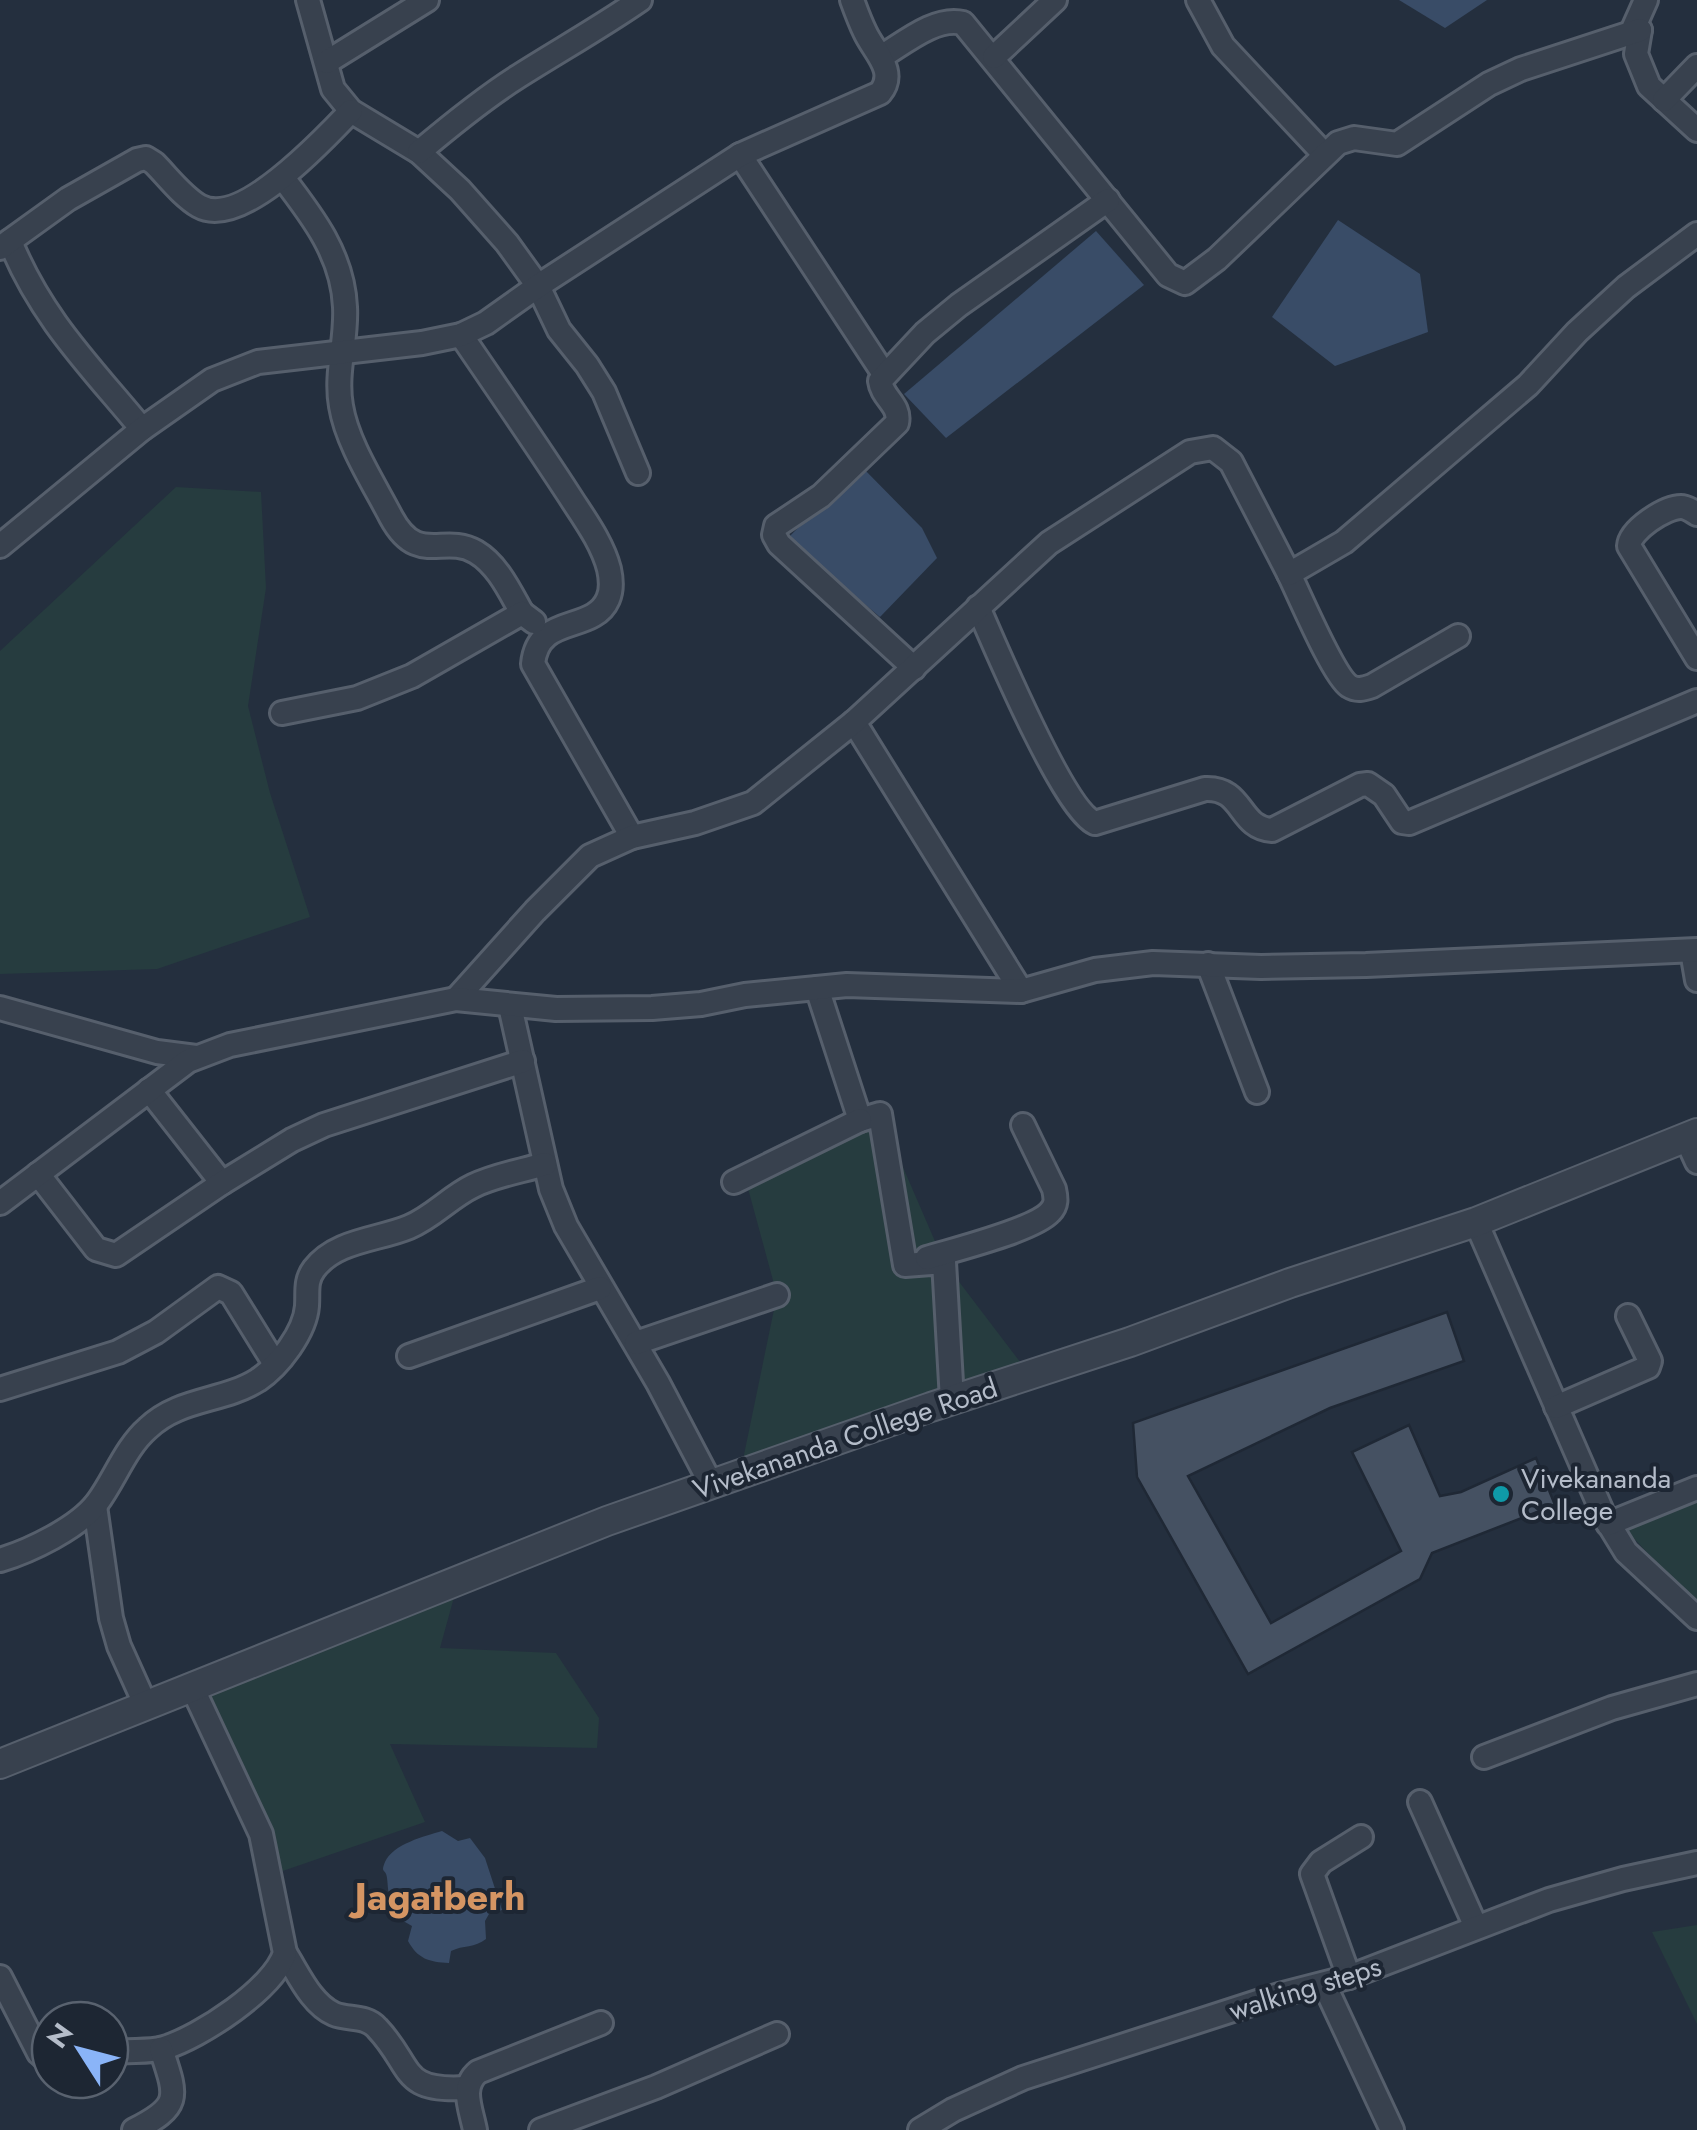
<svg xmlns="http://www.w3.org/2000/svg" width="1697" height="2130" font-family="Jost,sans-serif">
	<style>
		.green { fill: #263c3f }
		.water { fill: #394c67 }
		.building { fill: #455162; stroke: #1f2835; stroke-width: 2.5 }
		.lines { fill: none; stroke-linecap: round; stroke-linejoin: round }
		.minor-casing { stroke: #565f6c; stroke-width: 28 }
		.tertiary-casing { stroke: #565f6c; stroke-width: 32 }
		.minor { stroke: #38414e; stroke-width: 22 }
		.tertiary { stroke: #38414e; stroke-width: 28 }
		.culture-dot { fill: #0f9aa8; stroke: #1d2633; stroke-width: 4 }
		.labels { text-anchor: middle; stroke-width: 8; stroke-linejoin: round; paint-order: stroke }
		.street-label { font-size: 28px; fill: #b4bcc9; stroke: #1d2633 }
		.poi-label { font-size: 28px; fill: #b4bcc9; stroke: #1d2633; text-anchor: start }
		.district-label { font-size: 38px; font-weight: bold; fill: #d59563; stroke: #1d2633 }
	</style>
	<rect width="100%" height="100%" fill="#242f3e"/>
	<g class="green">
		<polygon points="176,487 261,492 266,588 248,706 270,793 310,917 157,969 0,974 0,651"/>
		<polygon points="880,1114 944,1262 1030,1375 740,1474 777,1295 746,1181"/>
		<polygon points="1697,1498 1697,1605 1624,1528"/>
		<polygon points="459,1579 440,1648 556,1653 599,1718 597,1748 390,1744 425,1822 274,1874 197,1690"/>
		<polygon points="1697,1925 1697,2024 1652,1932"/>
	</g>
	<g class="water">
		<polygon points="1399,0 1487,0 1445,28"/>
		<polygon points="1338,220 1420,274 1428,332 1335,366 1272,317"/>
		<polygon points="1096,231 1144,285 946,438 904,394"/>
		<polygon points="860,465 922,528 937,558 880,617 787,539"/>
		<path d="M442 1831 458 1841 470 1838 485 1858 502 1910 489 1914 485 1921 486 1939C475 1948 463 1945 451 1951L449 1963C429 1962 418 1959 408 1941L412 1926 398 1918 400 1905C386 1893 389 1894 387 1878 386 1868 380 1874 385 1862 393 1844 425 1836 442 1831Z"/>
	</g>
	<polygon class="building" points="1447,1312 1464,1361 1330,1408 1188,1476 1271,1623 1401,1551 1352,1452 1409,1425 1440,1496 1461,1492 1536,1458 1555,1505 1432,1553 1420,1579 1248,1674 1137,1477 1133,1423"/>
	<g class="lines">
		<g class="minor-casing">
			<g id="minor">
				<polyline points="308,0 333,89 351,111 419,152 460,190 507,243 538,286 559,330 587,365 604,392 638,473"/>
				<polyline points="1198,0 1223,46 1324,154"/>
				<polyline points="1646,0 1634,27 1640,30 1636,54 1649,86 1697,130"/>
				<path d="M881 57C904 43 936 16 963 23L1168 275 1185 283 1217 259 1338 143 1354 138 1397 144 1489 84 1521 69 1640 30"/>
				<polyline points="994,57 1055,0"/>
				<polyline points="327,62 427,0"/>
				<polyline points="1664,100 1697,66"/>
				<path d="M419 152C451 125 484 98 519 76 560 50 601 27 640 0"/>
				<polyline points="740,155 884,374"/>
				<path d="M283 178C313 217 343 256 345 307 347 340 335 373 341 406 347 443 374 484 391 517 418 567 443 533 476 552 498 565 510 592 522 613"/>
				<path d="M10 241C41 318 90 366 142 429"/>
				<path d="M0 248 68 199 137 160 146 158 154 163C168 177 182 196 199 206 241 230 324 139 351 111"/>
				<path d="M461 335C497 388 534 441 569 495 583 517 602 542 609 569 611 578 612 590 608 599 593 634 538 613 533 664L632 837"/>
				<path d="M1697 514C1692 511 1687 507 1681 507 1665 507 1630 530 1629 546L1697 658"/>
				<path d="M0 546 142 429 212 380 258 362 422 343 461 335 486 323 538 286 740 155 880 93C898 71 874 52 865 32 860 22 856 11 852 0"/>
				<path d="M1289 574C1300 596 1333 675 1349 686 1357 691 1363 689 1372 686L1458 636"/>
				<path d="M978 607C995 646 1064 810 1095 823L1205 789C1244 787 1238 828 1272 830L1360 785 1368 784 1384 795 1402 822 1409 823 1697 701"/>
				<path d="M914 668 779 544 774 535 776 526 821 496 897 423C901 405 882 398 880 381L925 333 959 305 1108 200"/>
				<polyline points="282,713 357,698 412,676 522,613 534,622"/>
				<polyline points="854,722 1021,991"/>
				<polyline points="1692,951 1697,980"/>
				<polyline points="1208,964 1257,1092"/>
				<polyline points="817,988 860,1120 880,1114 905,1265 944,1262 952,1400"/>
				<polyline points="456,999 535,911 590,856 632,837 695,823 753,803 854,722 1049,543 1190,452 1213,448 1231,462 1289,574 1344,542 1528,385 1577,332 1626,287 1697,234"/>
				<polyline points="510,1006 551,1189 566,1226 658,1383 711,1484"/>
				<polyline points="0,1008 157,1052 196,1057"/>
				<polyline points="149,1090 222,1183"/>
				<polyline points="1686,1138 1697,1162"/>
				<polyline points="38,1174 96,1249 116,1255 222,1183 292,1140 324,1125 523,1061"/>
				<polyline points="734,1182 860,1120"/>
				<polyline points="0,1203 188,1061 230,1045 456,999 556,1009 652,1008 701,1004 745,995 847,985 1021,991 1095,970 1153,963 1261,967 1366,965 1697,950"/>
				<polyline points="1476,1222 1604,1516 1626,1552 1697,1618"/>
				<path d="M927 1258C953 1250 1034 1230 1050 1212 1057 1205 1056 1198 1054 1189L1023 1125"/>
				<polyline points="636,1343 777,1295"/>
				<polyline points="409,1356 600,1288"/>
				<polyline points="0,1389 118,1352 156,1332 218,1287 231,1293 275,1364"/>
				<polyline points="1556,1407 1648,1367 1650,1361 1628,1316"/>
				<polyline points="95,1506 111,1618 119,1646 146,1706"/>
				<polyline points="1608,1524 1697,1488"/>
				<path d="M0 1560C30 1551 78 1528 97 1503 115 1479 125 1448 148 1428 179 1398 223 1402 258 1380 279 1366 305 1332 307 1306 308 1292 305 1281 314 1269 336 1240 378 1240 409 1227 433 1217 450 1197 473 1186 495 1175 522 1171 545 1164"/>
				<polyline points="1484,1757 1612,1708 1697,1684"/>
				<polyline points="1420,1802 1476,1927"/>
				<path d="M285 1953C298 1973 311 2004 334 2014 348 2020 366 2015 377 2028 414 2067 399 2092 466 2088"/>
				<polyline points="0,1977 39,2053 50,2063"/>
				<polyline points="1349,1977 1312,1874 1321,1862 1361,1837"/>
				<polyline points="1324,1984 1392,2130"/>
				<path d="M110 2053C128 2049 147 2053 164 2048 200 2037 274 1989 285 1953L261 1834 192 1687"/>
				<path d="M134 2130C182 2106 177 2097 161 2049"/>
				<path d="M475 2130C471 2109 460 2087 478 2072L601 2023"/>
				<polyline points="541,2130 656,2087 777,2034"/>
				<polyline points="920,2130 953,2110 1023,2078 1279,1995 1349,1977 1549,1900 1623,1879 1697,1863"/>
			</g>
		</g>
		<g class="tertiary-casing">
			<polyline id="tertiary" points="0,1764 607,1521 931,1407 1130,1342 1290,1283 1476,1222 1697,1133"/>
		</g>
		<use href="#minor" class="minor"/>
		<use href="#tertiary" class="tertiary"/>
	</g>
	<circle class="culture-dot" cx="1501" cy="1494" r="10"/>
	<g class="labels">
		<g class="street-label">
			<text transform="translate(845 1438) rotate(-19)" y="10">Vivekananda College Road</text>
			<text transform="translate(1305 1988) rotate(-17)" y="10">walking steps</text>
		</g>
		<g class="poi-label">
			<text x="1521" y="1488">Vivekananda<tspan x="1521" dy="32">College</tspan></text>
		</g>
		<g class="district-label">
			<text x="440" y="1910">Jagatberh</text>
		</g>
	</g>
	<g transform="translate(80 2050) rotate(306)"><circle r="48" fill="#1d2633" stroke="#59626f" stroke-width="2.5"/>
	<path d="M0-8L18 38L0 25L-18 38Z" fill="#8ab4f8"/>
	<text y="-15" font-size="28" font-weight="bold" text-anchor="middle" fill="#b4bcc9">N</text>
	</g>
</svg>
